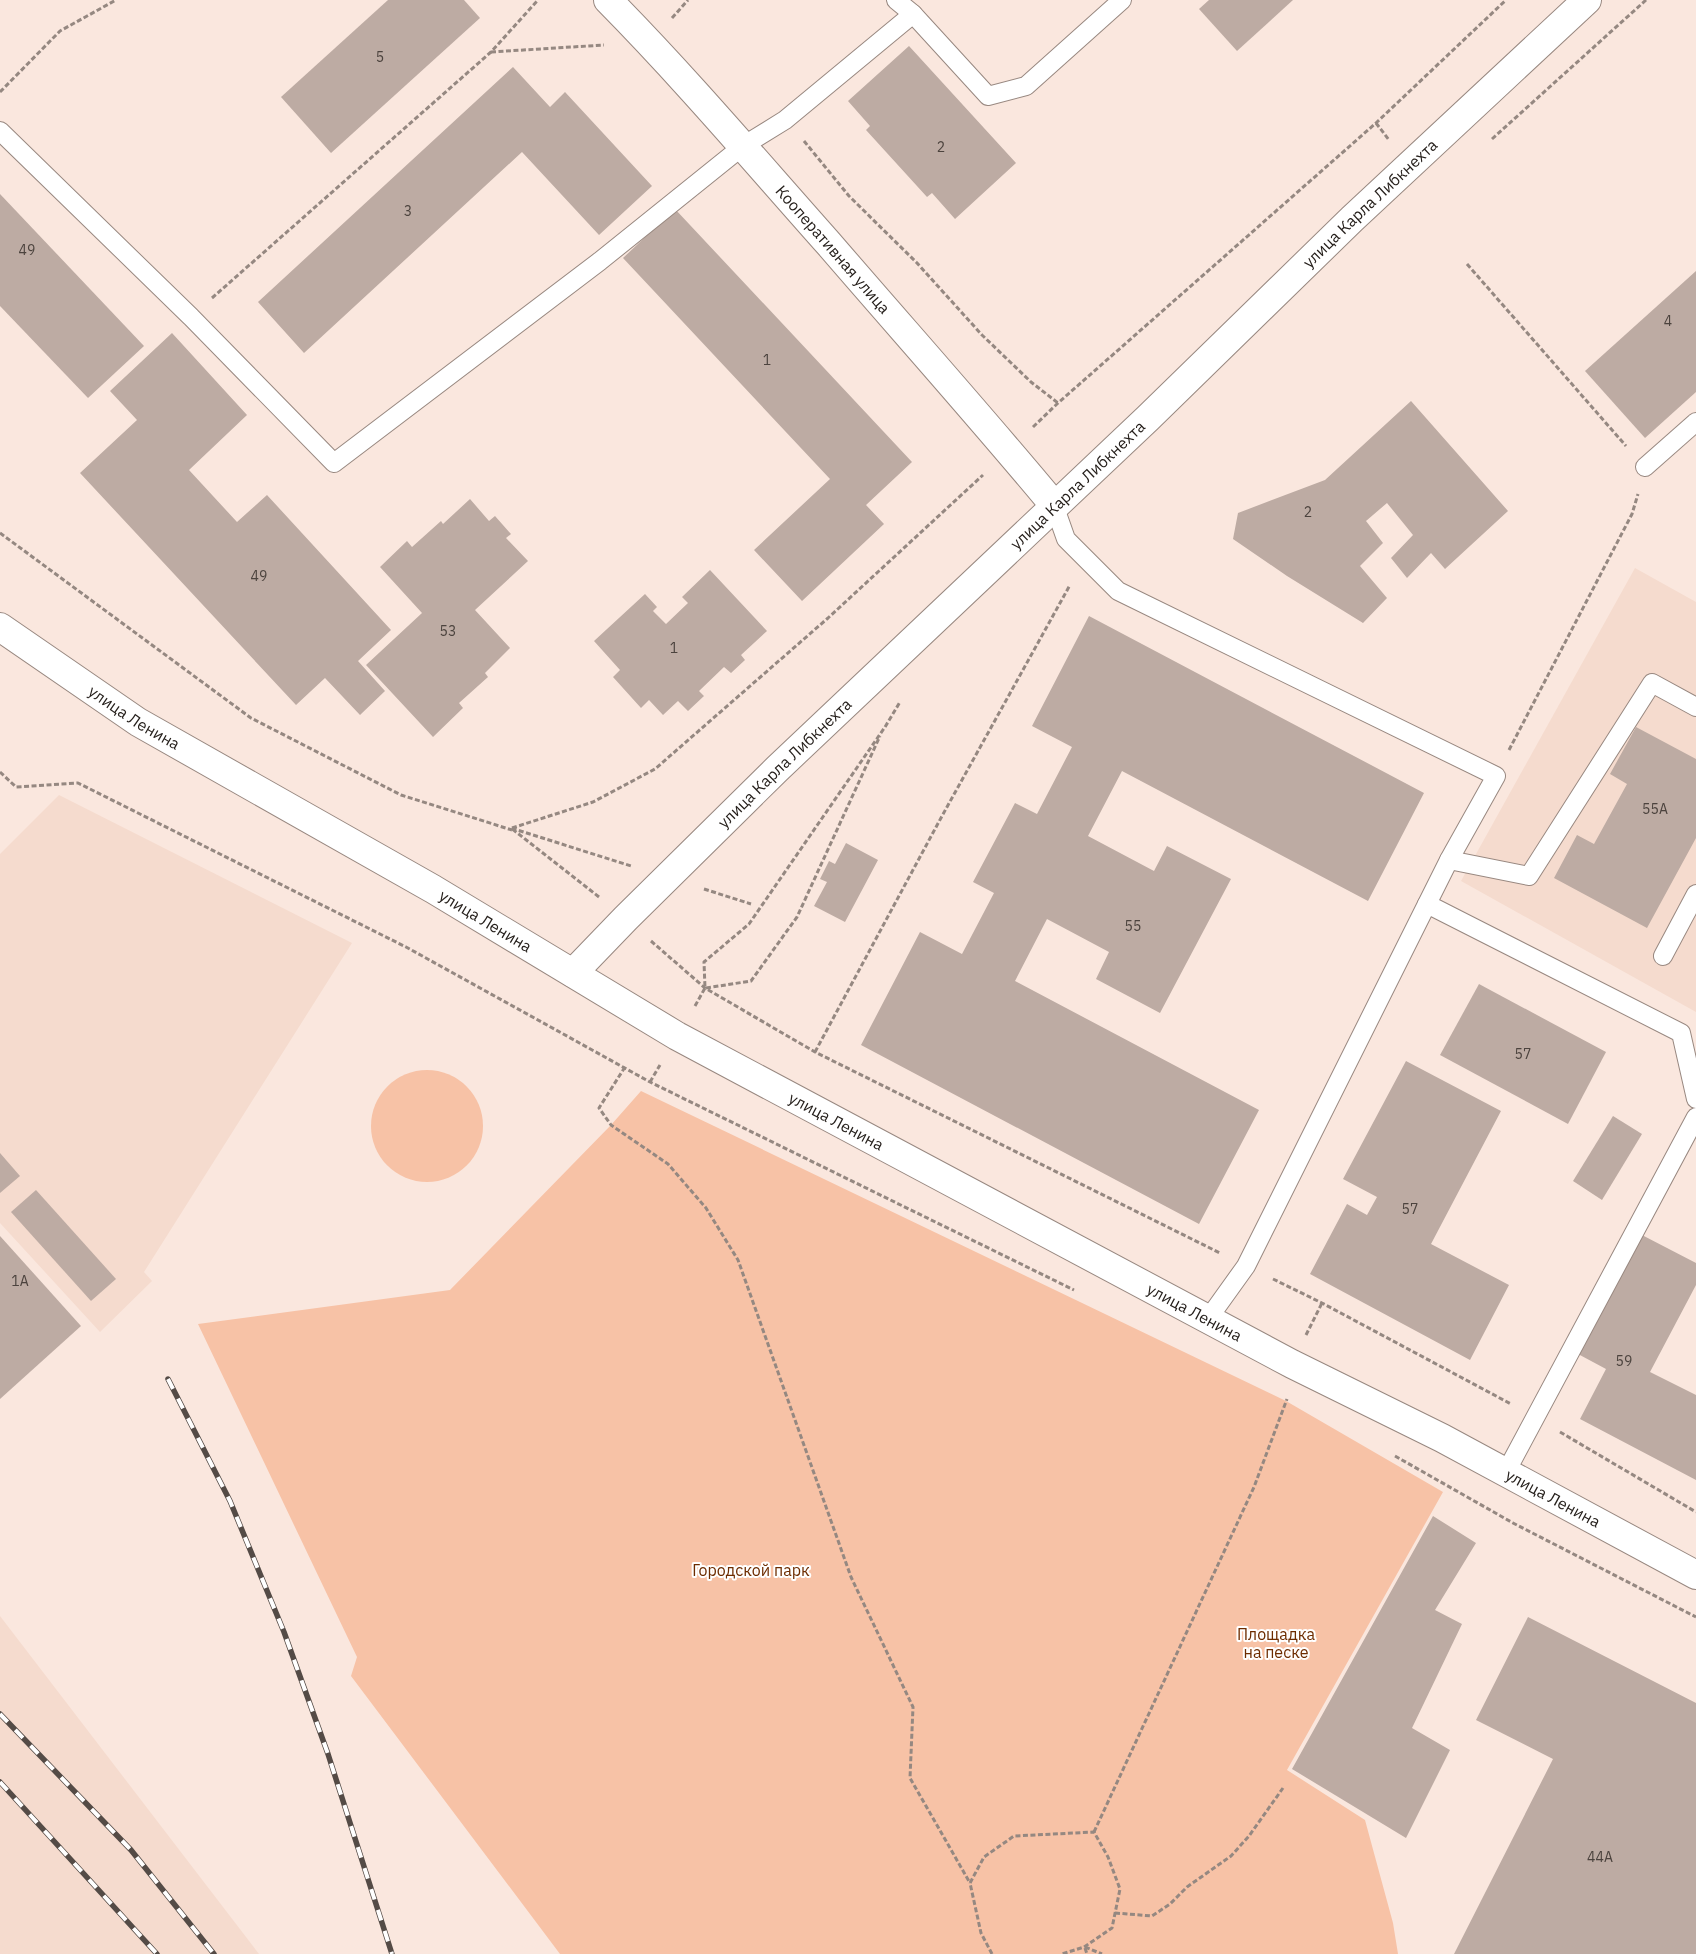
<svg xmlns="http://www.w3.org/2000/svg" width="1696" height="1954" font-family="'IBM Plex Sans',sans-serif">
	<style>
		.built { fill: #f5dbce }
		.green { fill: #f7c2a6 }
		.building { fill: #bdaba3 }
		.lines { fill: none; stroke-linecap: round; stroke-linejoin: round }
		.service-casing { stroke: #988880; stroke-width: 20 }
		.minor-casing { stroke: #988880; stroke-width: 30 }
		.secondary-casing { stroke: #988880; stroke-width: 30 }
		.path { stroke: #958881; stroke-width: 3; stroke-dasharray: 5 2.5; stroke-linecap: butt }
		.service { stroke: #fff; stroke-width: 18 }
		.minor { stroke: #fff; stroke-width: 28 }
		.secondary { stroke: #fff; stroke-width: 28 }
		.rail-casing { stroke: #544b46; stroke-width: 5.5 }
		.rail { stroke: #fff; stroke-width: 4; stroke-dasharray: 11; stroke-linecap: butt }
		.labels { text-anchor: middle; stroke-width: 4; stroke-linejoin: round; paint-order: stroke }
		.number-label { font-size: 14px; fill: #4c433e }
		.street-label { font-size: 16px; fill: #26201c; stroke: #fff }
		.park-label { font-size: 16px; fill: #6d2c00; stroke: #fff }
	</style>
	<rect width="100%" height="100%" fill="#fae7de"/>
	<g class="built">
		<polygon points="1635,568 1696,602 1696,1012 1461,881"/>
		<polygon points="59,795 352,943 144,1272 152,1281 100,1332 0,1223 0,854"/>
		<polygon points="0,1616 259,1954 0,1954"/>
	</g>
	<g class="green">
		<circle cx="427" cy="1126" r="56"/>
		<polygon points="641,1091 1286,1401 1443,1492 1287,1770 1365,1820 1393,1923 1398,1954 560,1954 351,1676 357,1657 198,1324 450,1290 611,1125"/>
	</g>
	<g class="building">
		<polygon points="388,0 464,0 480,18 331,153 281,97"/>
		<polygon points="1209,0 1293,0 1237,51 1199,9"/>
		<polygon points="909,46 1016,163 955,219 932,193 927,197 866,130 870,126 848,101"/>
		<polygon points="513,67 550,107 565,92 652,186 599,235 522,152 304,353 258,302"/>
		<polygon points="0,194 144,346 88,398 0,306"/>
		<polygon points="675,209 912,462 866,505 884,524 802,601 754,550 830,479 623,258"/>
		<polygon points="1696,271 1696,392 1645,438 1585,371"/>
		<polygon points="172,333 247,415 189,470 237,522 267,495 391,630 358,661 385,691 360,715 325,678 296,705 80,473 137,420 110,391"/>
		<polygon points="1411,401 1508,511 1445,569 1431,553 1407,578 1391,558 1413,535 1387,503 1366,521 1383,543 1360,566 1387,598 1363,623 1287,576 1233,539 1238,513 1325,480"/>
		<polygon points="470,499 489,521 495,516 511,534 506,538 528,561 475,610 510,648 485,673 488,677 459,703 463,708 433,737 366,665 422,613 380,567 407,541 412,547 441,521 443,524"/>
		<polygon points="710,570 767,631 741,655 745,660 731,673 724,667 699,691 704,696 688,711 678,701 663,715 649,700 641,708 613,677 620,670 594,641 645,594 657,607 653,611 666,624 688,603 682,597"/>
		<polygon points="1089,616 1424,793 1368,901 1122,771 1088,836 1154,871 1167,846 1231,879 1160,1013 1096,979 1109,952 1047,919 1015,981 1259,1110 1199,1224 861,1045 920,932 962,954 994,893 973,882 1015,803 1037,814 1072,747 1032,726"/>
		<polygon points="1636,727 1696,759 1696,838 1647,928 1554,878 1577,835 1594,844 1627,784 1610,774"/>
		<polygon points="846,843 878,860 845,922 814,906 827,882 820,879 829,861 835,864"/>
		<polygon points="1479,984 1606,1052 1568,1124 1440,1055"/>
		<polygon points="1406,1061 1501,1111 1431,1244 1509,1285 1470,1360 1310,1274 1347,1204 1367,1215 1377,1197 1343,1179"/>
		<polygon points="1613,1116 1642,1134 1602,1200 1573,1181"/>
		<polygon points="0,1153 20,1176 0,1193"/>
		<polygon points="36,1190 116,1279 91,1301 11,1212"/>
		<polygon points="1640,1234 1696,1263 1696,1285 1650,1372 1696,1395 1696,1480 1580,1419 1606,1369 1578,1354"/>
		<polygon points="0,1236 81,1326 0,1399"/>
		<polygon points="1433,1516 1476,1543 1435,1610 1462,1624 1412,1728 1450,1750 1406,1838 1292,1769"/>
		<polygon points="1528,1617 1696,1703 1696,1954 1454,1954 1553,1759 1476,1720"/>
	</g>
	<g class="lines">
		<g class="service-casing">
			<g id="service">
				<polyline points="896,0 913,14"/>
				<polyline points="0,131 191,317 334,463 600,261 743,146 785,120 913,14 988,96 1026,86 1122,0"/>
				<polyline points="1645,467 1696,422"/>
				<polyline points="1054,505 1066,539 1118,591 1496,776 1449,860 1246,1266 1208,1319"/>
				<polyline points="1449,860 1529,876 1652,683 1696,707"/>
				<polyline points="1427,904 1681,1033 1696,1099"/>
				<polyline points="1663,956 1696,894"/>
				<polyline points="1506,1472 1696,1117"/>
			</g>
		</g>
		<g class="minor-casing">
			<g id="minor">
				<path id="s1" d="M608 0C685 78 756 162 829 244 904 331 981 417 1054 505"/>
			</g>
		</g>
		<g class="secondary-casing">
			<g id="secondary">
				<path id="s2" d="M0 627 138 722 433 889 677 1036 1292 1364 1442 1438 1696 1575"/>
				<path id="s3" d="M573 973 626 918 777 769 1148 418 1352 219 1587 0"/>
			</g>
		</g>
		<g class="path">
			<polyline points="672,18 688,0"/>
			<polyline points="491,52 604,45"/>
			<polyline points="0,92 60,31 116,0"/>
			<polyline points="1376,123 1389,140"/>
			<polyline points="1492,139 1646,0"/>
			<polyline points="804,141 849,196 917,263 982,335 1031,382 1058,403"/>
			<polyline points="1467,264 1626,446"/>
			<polyline points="212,298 491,52 538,0"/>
			<polyline points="1033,427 1058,403 1376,123 1506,0"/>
			<polyline points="0,533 251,718 401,795 512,830"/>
			<polyline points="1509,750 1632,514 1638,494"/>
			<polyline points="0,772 16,787 78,783 406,947 650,1082 1074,1290"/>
			<polyline points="512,828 593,802 655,769 828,618 983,475"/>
			<polyline points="704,889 751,904"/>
			<polyline points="599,897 511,828 631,866"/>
			<polyline points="651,941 705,988 815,1052 1220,1253"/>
			<polyline points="706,988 751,981 797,917 880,736"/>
			<polyline points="695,1006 705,988 704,962 749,924 885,727 900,702"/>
			<polyline points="815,1052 942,816 1070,585"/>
			<polyline points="625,1067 599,1108 611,1125 668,1164 706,1208 738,1260 851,1577 913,1707 910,1778 970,1883"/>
			<polyline points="650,1082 660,1065"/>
			<polyline points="1273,1279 1322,1303 1511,1404"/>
			<polyline points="1306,1335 1322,1303"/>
			<polyline points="1560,1432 1696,1512"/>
			<polyline points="1395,1456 1513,1523 1696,1617"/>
			<polyline points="1094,1832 1254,1487 1287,1399"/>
			<polyline points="1115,1913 1152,1916 1170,1904 1187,1887 1231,1856 1249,1836 1283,1788"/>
			<polyline points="1085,1947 1102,1954"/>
			<polyline points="1085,1948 1087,1954"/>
			<polyline points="992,1954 981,1933 970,1883 984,1857 1014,1836 1094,1832 1108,1857 1120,1889 1112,1928 1084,1947 1062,1954"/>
		</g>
		<use href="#service" class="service"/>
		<use href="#minor" class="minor"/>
		<use href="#secondary" class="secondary"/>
		<g class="rail-casing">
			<g id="rail">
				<polyline points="168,1379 230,1501 284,1632 328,1754 392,1954"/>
				<polyline points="0,1714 131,1850 214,1954"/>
				<polyline points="0,1782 157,1954"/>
			</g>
		</g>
		<use href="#rail" class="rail"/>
	</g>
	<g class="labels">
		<g class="number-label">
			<text x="380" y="62">5</text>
			<text x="941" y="152">2</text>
			<text x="408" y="216">3</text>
			<text x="27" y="255">49</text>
			<text x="1668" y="326">4</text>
			<text x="767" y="365">1</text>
			<text x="1308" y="517">2</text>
			<text x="259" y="581">49</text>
			<text x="448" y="636">53</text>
			<text x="674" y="653">1</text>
			<text x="1655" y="814">55А</text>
			<text x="1133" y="931">55</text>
			<text x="1523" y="1059">57</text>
			<text x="1410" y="1214">57</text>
			<text x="20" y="1286">1А</text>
			<text x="1624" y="1366">59</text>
			<text x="1600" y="1862">44А</text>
		</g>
		<g class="street-label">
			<text dy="6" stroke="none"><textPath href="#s3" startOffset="1108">улица Карла Либкнехта</textPath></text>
			<text dy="6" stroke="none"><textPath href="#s1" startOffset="336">Кооперативная улица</textPath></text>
			<text dy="6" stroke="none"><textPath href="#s3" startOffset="702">улица Карла Либкнехта</textPath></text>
			<text dy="6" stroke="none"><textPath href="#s2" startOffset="162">улица Ленина</textPath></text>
			<text dy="6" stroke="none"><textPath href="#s3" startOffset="298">улица Карла Либкнехта</textPath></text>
			<text dy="6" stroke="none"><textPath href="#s2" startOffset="568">улица Ленина</textPath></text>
			<text dy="6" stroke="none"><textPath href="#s2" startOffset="972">улица Ленина</textPath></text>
			<text dy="6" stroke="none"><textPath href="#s2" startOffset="1378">улица Ленина</textPath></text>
			<text dy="6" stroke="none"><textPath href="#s2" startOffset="1782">улица Ленина</textPath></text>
		</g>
		<g class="park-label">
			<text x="751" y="1576">Городской парк</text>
			<text x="1276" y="1640">Площадка<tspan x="1276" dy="18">на песке</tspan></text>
		</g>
	</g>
</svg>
